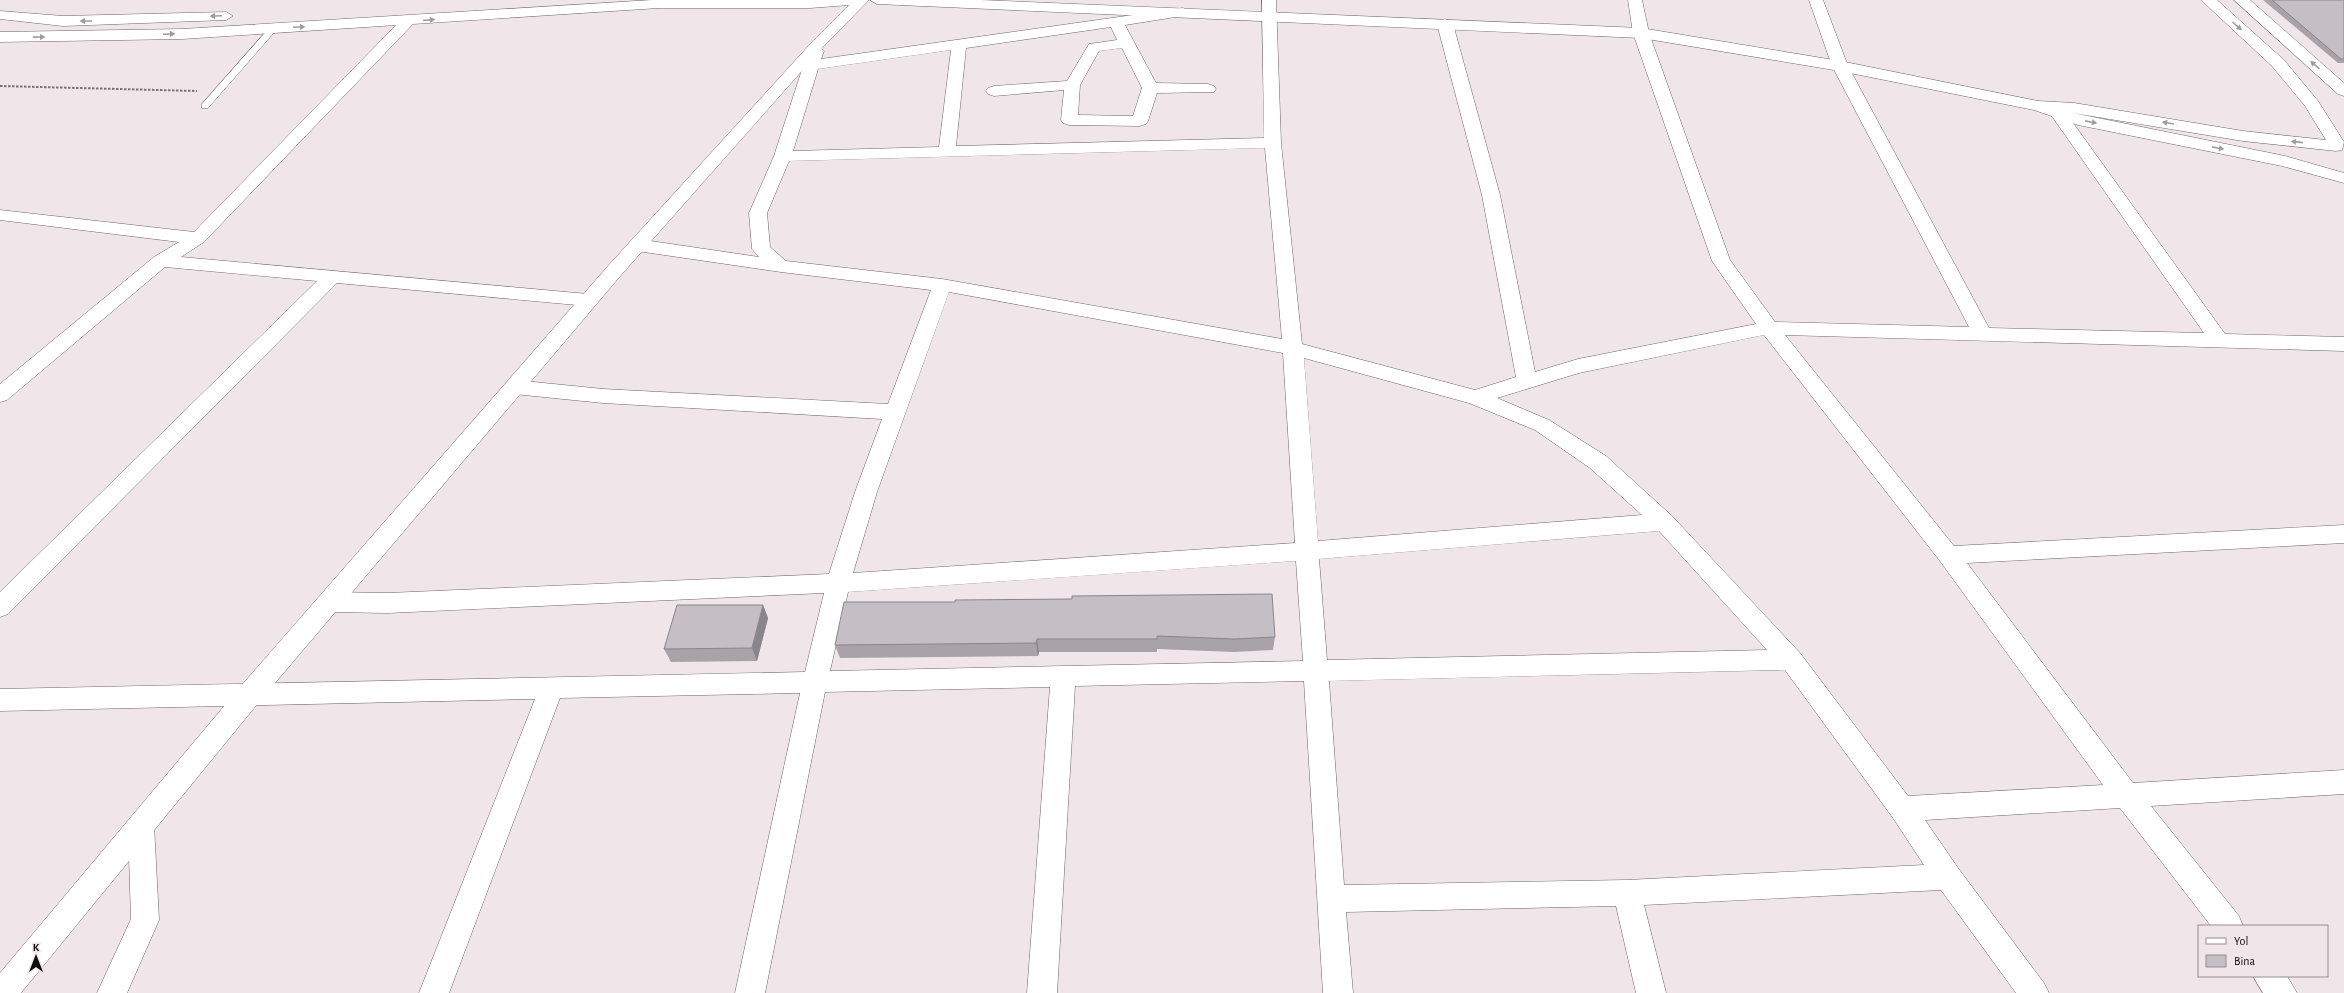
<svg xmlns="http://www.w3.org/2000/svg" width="2344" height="993" font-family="'Alegreya Sans',sans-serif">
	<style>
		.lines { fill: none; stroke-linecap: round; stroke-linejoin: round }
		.service-casing { stroke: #6c6467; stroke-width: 1 }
		.minor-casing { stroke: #6c6467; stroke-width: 1 }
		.tertiary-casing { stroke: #6c6467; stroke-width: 1 }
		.path { stroke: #797375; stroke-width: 2; stroke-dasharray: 2.5 1.5; stroke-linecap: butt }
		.service { fill: #fff; fill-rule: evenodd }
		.minor { fill: #fff; fill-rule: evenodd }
		.tertiary { fill: #fff; fill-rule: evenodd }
		.wall { fill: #a9a3a9 }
		.shaded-wall { fill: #8a858a }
		.building { fill: #c5bec5; stroke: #8a858a }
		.oneway { fill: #9f9d9e }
	</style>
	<rect width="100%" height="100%" fill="#f0e6ea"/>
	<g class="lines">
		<g class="service-casing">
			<polygon id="service" points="271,26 278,28 208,108 202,108 202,104"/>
		</g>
		<g class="minor-casing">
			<g id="minor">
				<path d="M1262 0H1276L1281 143 1302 344 1475 390 1516 377 1482 195 1437 24 1445 19 1453 24 1500 195 1535 372 1578 359 1756 324 1712 261 1633 33 1628 0H1642L1649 33 1730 260 1775 322 1969 327 1832 66 1809 0H1823L1848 66 1989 328 2204 333 2049 112 2051 109H2063L2225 334 2344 337V351L1785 335 1954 546 2344 525V543L1967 563 2133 783 2344 770V794L2151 806 2239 916 2243 926H2211L2120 808 1925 820 1958 868 2044 983 2049 993H2016L1941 890 1644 905 1666 993H1636L1616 906 1346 912 1353 993H1323L1304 681 1075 686 1057 993H1027L1050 687 825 692 765 993H735L800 693 560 698 449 993H419L535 699 0 711V689L805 672 824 593 388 613 329 612 321 609 317 602 321 595 329 592 388 593 829 574 855 492 882 419 603 403 514 394 507 392 504 387 507 382 514 380 603 389 888 404 931 290 781 272 637 251 631 249 628 245 631 241 637 239 759 257 752 249 749 213 774 156 808 51 811 48H821L824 51 821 59 1183 8 1190 12 1188 15 1125 25 1156 83 1208 84 1214 86 1216 89 1214 92 1157 93 1148 121 1146 124 1140 126 1069 125 1063 123 1061 120 1064 90 994 96 988 94 986 91 988 88 994 86 1067 81 1089 44 1117 40 1111 27 966 48 956 146 1264 138ZM1122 48 1142 88 1133 116 1078 115 1080 85 1099 51ZM951 50 939 147 793 151 818 69ZM1265 148 1282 339 942 279 786 261 770 247 767 213 789 161ZM949 292 1283 353 1295 543 853 573 877 492ZM1764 335 1940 561 2103 785 1908 796 1800 653 1672 516 1606 456 1549 420 1497 398 1579 373ZM1304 358 1469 403 1535 430 1590 468 1642 515 1318 541ZM1659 531 1767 650 1327 660 1319 559ZM1296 561 1303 661 830 671 848 592ZM1785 670 1893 818 1924 865 1627 880 1344 885 1329 681Z"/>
				<polygon points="408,16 416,21 413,24 204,242 181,257 588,294 595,296 598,300 595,304 588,306 337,283 8,614 0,617 0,592 317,281 165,267 7,400 0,402 0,384 154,257 179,242 0,220 0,210 194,232 403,18"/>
				<polygon points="141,813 150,816 154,825 159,920 127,993 97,993 131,919 128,825 132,816"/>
				<polygon points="2253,976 2287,976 2297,993 2263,993"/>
			</g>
		</g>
		<g class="tertiary-casing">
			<g id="tertiary">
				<polygon points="652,0 869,0 823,47 622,274 259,702 21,993 0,993 0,973 241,686 608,266 813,41 849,5 810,8 659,8 182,39 0,42 0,32 182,29"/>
				<polygon points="870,0 980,0 1641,28 1840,61 2038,101 2074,103 2243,131 2326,140 2305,106 2272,66 2201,0 2217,0 2284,60 2318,101 2344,142 2342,150 2336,151 2243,141 2073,113 2285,156 2344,173 2344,183 2282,166 2078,125 2034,110 1840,71 1641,38 877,4"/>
				<polygon points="2234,0 2250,0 2344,83 2344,96 2338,94"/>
				<polygon points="0,11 63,16 226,12 233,16 226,20 63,26 0,19"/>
			</g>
		</g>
		<polyline class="path" points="0,86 197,91"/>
		<use href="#service" class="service"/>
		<use href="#minor" class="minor"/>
		<use href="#tertiary" class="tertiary"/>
	</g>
	<g class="wall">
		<polygon points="2263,0 2344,0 2344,63 2338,63"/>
		<polygon points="1072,599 1275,637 1273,650 1234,652 1157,649 1157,652 1039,652 1038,656 840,658 835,645 955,602"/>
		<polygon points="763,605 768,618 757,661 671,662 664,649"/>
	</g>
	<g class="shaded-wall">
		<polygon points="763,605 768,618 757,661 752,648"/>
		<polygon points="1037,639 1039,652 1038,656 1036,643"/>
	</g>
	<g class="building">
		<polygon points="2272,0 2344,0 2344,59 2341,59"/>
		<polygon points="1272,594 1275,637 1235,639 1157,636 1157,639 1037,639 1036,643 835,645 844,602 955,602 955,600 1072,599 1072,596"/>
		<polygon points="677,605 763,605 752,648 664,649"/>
	</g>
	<defs><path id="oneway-solid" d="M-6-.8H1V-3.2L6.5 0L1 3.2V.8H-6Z"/></defs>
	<g class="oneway">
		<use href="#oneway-solid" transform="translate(216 16) rotate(177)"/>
		<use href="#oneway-solid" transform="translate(429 20) rotate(-4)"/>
		<use href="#oneway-solid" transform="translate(86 21) rotate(180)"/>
		<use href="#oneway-solid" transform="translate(2237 26) rotate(42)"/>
		<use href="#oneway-solid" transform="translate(299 27) rotate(-3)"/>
		<use href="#oneway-solid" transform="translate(169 34) rotate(-2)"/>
		<use href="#oneway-solid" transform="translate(39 37) rotate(-1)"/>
		<use href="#oneway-solid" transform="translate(2315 65) rotate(-139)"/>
		<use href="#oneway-solid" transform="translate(2091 122) rotate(11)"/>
		<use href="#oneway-solid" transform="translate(2168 123) rotate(-170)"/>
		<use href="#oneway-solid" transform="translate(2297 142) rotate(-174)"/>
		<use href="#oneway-solid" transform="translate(2218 148) rotate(11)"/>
	</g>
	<rect x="2198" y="925" width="130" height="52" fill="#f0e6ea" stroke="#968e91"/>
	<rect x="2206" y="938" width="20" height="6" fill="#ffffff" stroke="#968e91"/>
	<text x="2234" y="945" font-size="12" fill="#0e0b0c">Yol</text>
	<rect x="2206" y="955" width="20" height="12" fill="#c5bec5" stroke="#968e91"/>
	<text x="2234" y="965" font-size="12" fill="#0e0b0c">Bina</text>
	<g transform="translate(36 957)" stroke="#f0e6ea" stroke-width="3" paint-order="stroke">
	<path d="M0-3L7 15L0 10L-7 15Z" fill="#0e0b0c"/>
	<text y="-6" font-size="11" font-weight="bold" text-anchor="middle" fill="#0e0b0c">K</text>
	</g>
</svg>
